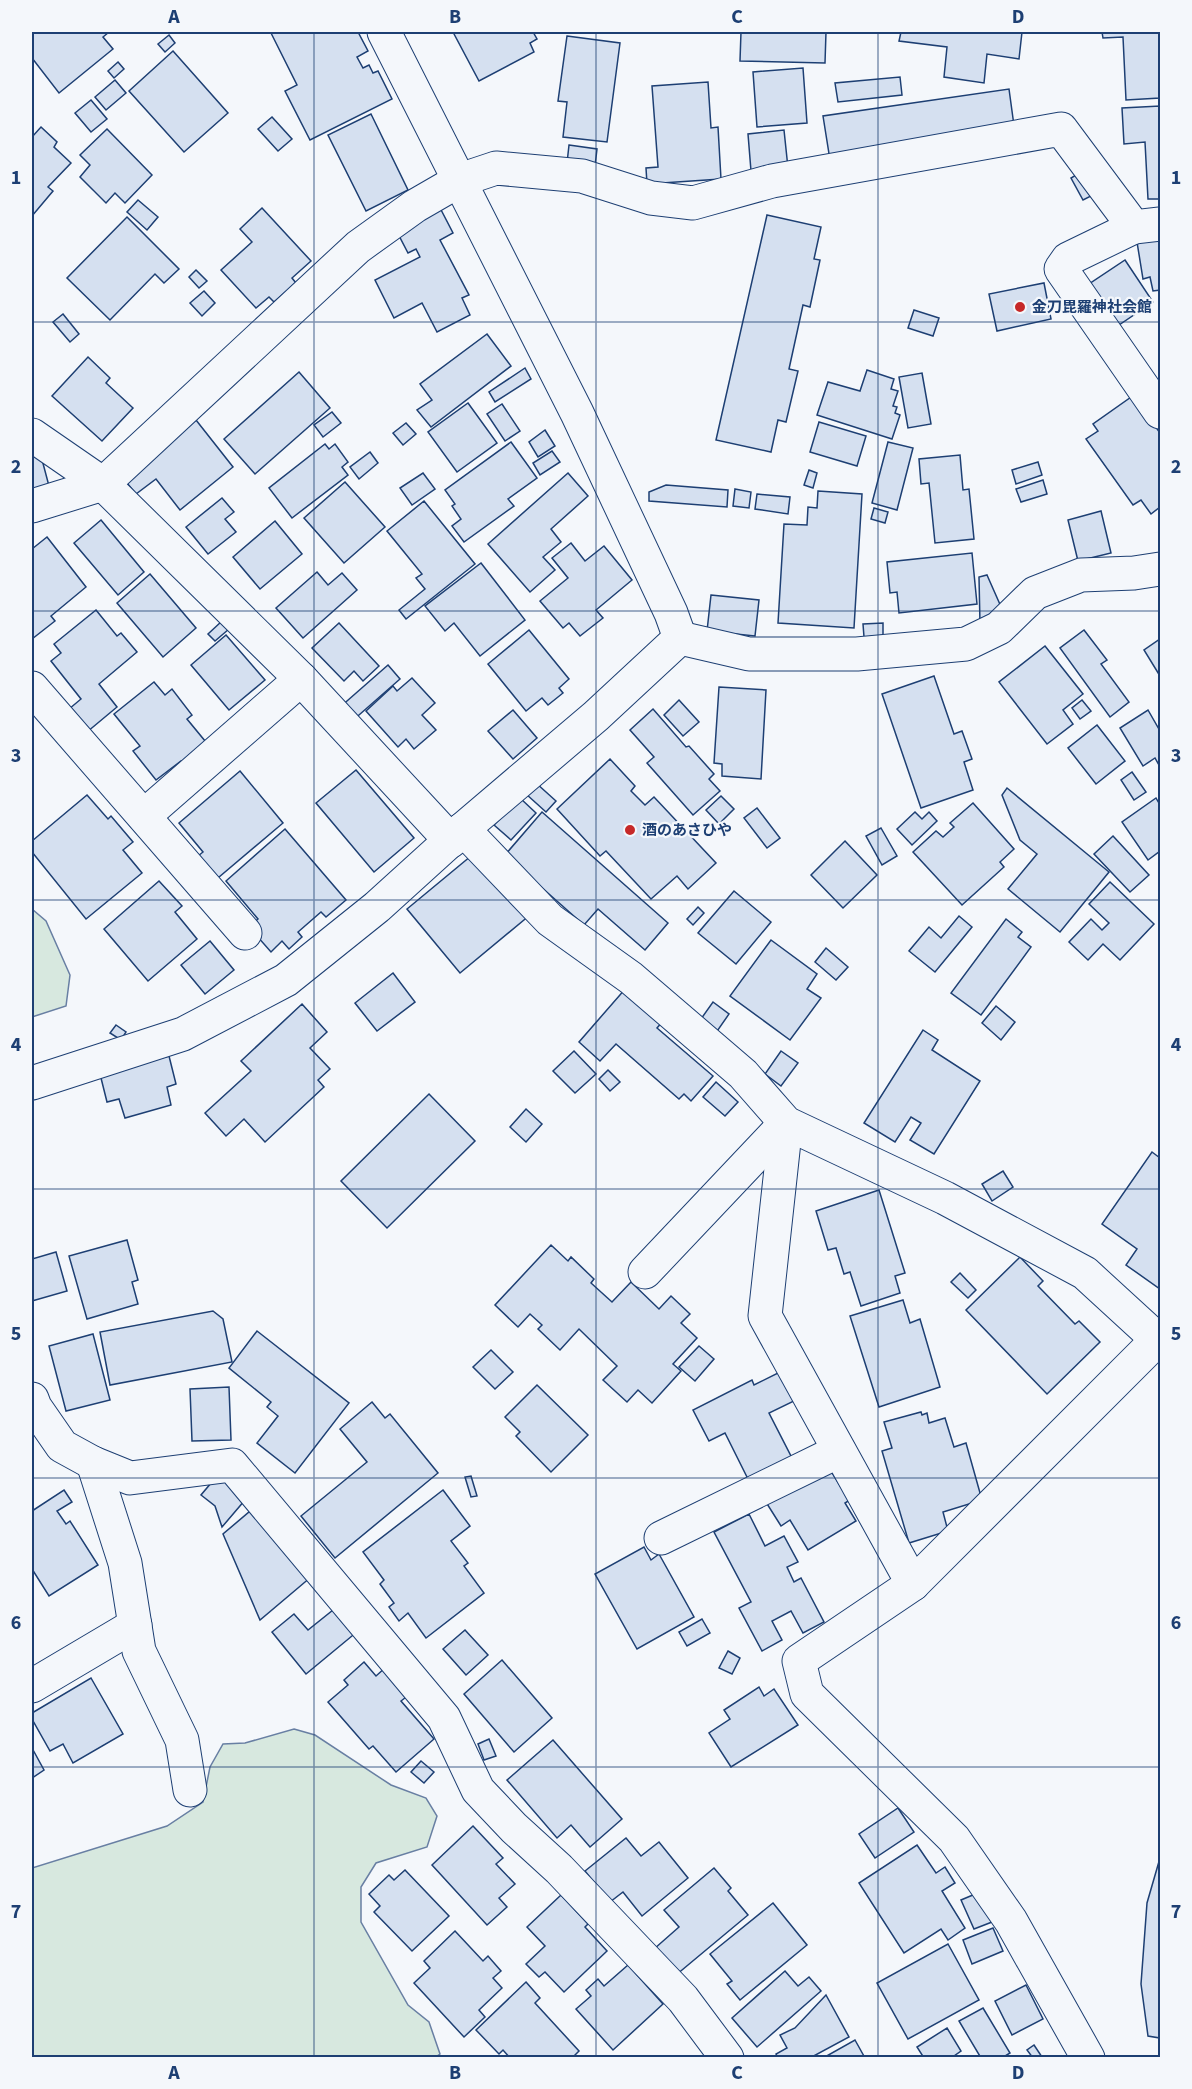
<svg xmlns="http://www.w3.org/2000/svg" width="1192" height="2089" font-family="'Source Sans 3','Noto Sans JP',sans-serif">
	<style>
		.green { fill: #d7e8df; stroke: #687fa3; stroke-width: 1.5 }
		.building { fill: #d5e0f0; stroke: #1d3f73; stroke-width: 1.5 }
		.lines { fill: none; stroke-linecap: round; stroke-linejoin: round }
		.minor-casing { stroke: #1d3f73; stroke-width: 35 }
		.minor { stroke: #f4f7fb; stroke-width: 33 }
		.grid { fill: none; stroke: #1d3f73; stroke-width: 1.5; stroke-opacity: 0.55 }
		.poi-dot { fill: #c62828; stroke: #f4f7fb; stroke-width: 2 }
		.labels { text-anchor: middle; stroke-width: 4.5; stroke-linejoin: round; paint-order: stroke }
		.poi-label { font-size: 15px; font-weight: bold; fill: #1d3f73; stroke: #f4f7fb; text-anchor: start }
		.neatline { fill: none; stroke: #1d3f73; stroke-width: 2 }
		.grid-label { font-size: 20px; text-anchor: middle; font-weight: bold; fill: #1d3f73 }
	</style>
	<rect width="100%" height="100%" fill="#f4f7fb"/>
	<g class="green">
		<polygon points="32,909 46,921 70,975 66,1006 32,1017"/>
		<polygon points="294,1729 315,1735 391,1785 426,1798 437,1816 427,1847 376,1863 361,1887 361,1922 408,2005 429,2022 440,2054 434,2058 32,2057 32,1868 167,1826 203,1802 210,1767 223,1744 245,1743"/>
	</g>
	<g class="building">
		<polygon points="32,32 109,32 103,37 113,49 59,93 32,58"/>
		<polygon points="274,32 358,32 368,51 357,57 363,68 369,65 373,73 378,71 392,99 310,140 285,91 297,85 271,33"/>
		<polygon points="453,32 533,32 537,39 530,43 534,52 479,81"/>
		<polygon points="741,32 826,32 825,63 740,61"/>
		<polygon points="901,32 1022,32 1019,59 987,54 984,83 944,77 947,47 899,41"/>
		<polygon points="1102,32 1160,32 1160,98 1126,100 1123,37 1103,38"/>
		<polygon points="169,35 175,43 165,52 158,44"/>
		<polygon points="567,36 620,43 607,142 563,137 567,102 558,101"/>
		<polygon points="173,51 228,113 184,152 129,91"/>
		<polygon points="118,62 124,69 114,78 108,71"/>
		<polygon points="803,68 807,123 757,127 753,72"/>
		<polygon points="900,77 902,95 838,102 835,83"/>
		<polygon points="115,80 126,93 106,110 95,97"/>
		<polygon points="708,82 711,128 718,127 721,179 647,184 646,168 658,167 652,86"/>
		<polygon points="1009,89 1015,133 830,160 823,116"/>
		<polygon points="91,100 107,119 91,132 75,113"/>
		<polygon points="1160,106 1160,199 1148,199 1145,142 1124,144 1122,108"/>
		<polygon points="371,114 408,190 366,211 328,135"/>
		<polygon points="272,117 292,139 278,151 258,129"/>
		<polygon points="41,127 57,142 54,147 71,163 48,187 53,191 32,216 32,137"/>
		<polygon points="107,129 152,175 125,203 115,193 106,203 80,177 90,165 80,155"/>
		<polygon points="784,130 788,168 751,171 748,134"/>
		<polygon points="569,145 597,149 595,166 567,163"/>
		<polygon points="1081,172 1093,195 1083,200 1071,178"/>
		<polygon points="138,200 158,217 147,230 127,212"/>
		<polygon points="438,204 453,233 440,240 469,295 462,298 470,315 437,332 422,303 394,318 375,280 420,257 416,249 408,253 394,226"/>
		<polygon points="262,208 311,261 292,278 296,283 274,302 269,297 256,308 221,270 252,242 240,229"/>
		<polygon points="767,215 821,227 814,259 820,260 810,307 803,305 789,369 798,371 786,422 778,420 771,452 716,440"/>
		<polygon points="127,217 179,269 164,283 155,274 110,320 67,278"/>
		<polygon points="1160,238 1160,290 1153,291 1150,277 1143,279 1137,242"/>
		<polygon points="1125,260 1153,302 1116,327 1089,284"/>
		<polygon points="196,270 207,281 199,288 189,277"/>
		<polygon points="1044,283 1051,319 997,331 989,294"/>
		<polygon points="204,291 215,303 202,316 190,303"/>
		<polygon points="914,310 939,318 933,336 908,328"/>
		<polygon points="63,314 79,334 70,342 53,322"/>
		<polygon points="487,334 511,366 431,427 417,410 432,400 420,384"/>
		<polygon points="88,357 110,378 106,383 133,408 102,441 52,396"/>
		<polygon points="525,368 531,379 495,402 489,392"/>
		<polygon points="867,370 894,379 891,389 898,391 893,406 897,407 895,413 900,415 892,439 817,415 828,382 860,391"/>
		<polygon points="299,372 330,408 255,474 224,439"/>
		<polygon points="922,373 931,424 908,428 899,377"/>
		<polygon points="1134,395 1160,433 1160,507 1151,514 1141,500 1133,505 1086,439 1098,431 1093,424"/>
		<polygon points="468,403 497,443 457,472 428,432"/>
		<polygon points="502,404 520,431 505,441 487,414"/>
		<polygon points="332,412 341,423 323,437 314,425"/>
		<polygon points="196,420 233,467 180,510 156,479 136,494 123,478"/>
		<polygon points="819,422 866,436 857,466 810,452"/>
		<polygon points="406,423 416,434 403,445 393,433"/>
		<polygon points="545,430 555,446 538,457 529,442"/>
		<polygon points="511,442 537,478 508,499 514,506 464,542 452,526 461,519 452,506 455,504 445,490"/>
		<polygon points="888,442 913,448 897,510 872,503"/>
		<polygon points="325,444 329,449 335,444 348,462 342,467 348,475 292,518 269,488"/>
		<polygon points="32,448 40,452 49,486 32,491"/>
		<polygon points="552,451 560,462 540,475 533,463"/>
		<polygon points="370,452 378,463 359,479 350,467"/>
		<polygon points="960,455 963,490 969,489 974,539 935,543 929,483 921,484 919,459"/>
		<polygon points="1038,462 1042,475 1016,484 1012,470"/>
		<polygon points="809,470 817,473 813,488 804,485"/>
		<polygon points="423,473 435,489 412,505 400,488"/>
		<polygon points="568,473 588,496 551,529 561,542 543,557 555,570 530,592 488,544"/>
		<polygon points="1043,480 1047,494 1021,502 1016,489"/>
		<polygon points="345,482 385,527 344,563 304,518"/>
		<polygon points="666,485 728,490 727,507 649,501 649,492"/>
		<polygon points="735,489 751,492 749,508 733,506"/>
		<polygon points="818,491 862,494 854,628 778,623 784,524 807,525 808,507 817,508"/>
		<polygon points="757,494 790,497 788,514 755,509"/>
		<polygon points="222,498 234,512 225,519 236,532 208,554 186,527"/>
		<polygon points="424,501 475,564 406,619 399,610 425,589 416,578 422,574 387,531"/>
		<polygon points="874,508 888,512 885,523 871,519"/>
		<polygon points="1101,511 1111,553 1078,561 1068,520"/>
		<polygon points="101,520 144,572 118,595 74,543"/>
		<polygon points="275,521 302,554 260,589 233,557"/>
		<polygon points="47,537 86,587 51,616 55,621 32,639 32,549"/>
		<polygon points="571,543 585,561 604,546 632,580 596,610 603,618 580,636 569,623 563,628 540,601 568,578 552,558"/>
		<polygon points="972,553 977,604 899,613 897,592 890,593 887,562"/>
		<polygon points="481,563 525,620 480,656 454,623 445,631 425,606"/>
		<polygon points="317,572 328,585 342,573 357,590 303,638 276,608"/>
		<polygon points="150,574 196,628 163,657 117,603"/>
		<polygon points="987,575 1002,609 980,624 979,577"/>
		<polygon points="711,595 759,600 755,636 707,631"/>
		<polygon points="96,610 117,636 121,633 137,652 99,684 117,707 81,737 63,714 81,699 51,661 61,653 54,644"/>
		<polygon points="222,621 229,629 215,641 208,634"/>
		<polygon points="339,623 379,666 363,681 354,671 344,681 312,648"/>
		<polygon points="883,623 883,636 864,637 863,624"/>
		<polygon points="529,630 569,679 559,688 563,693 548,705 542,698 526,711 488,664"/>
		<polygon points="1084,630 1107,660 1101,664 1129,702 1110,717 1060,648"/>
		<polygon points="226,635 265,680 229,710 191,665"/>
		<polygon points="1160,639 1160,676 1144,650"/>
		<polygon points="1045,646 1083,694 1063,710 1073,724 1047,744 999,682"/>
		<polygon points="388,665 400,679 351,722 339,708"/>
		<polygon points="934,676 954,734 962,731 972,759 964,762 973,790 921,808 882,694"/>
		<polygon points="412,678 435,703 422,715 436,730 414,749 406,739 398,747 366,711 393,686 397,691"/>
		<polygon points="154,682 165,695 172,689 192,715 187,719 210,747 186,767 181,761 156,780 133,751 140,746 114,714"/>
		<polygon points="719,687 766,690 761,779 722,776 722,764 714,763"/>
		<polygon points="679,700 699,722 683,736 664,715"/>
		<polygon points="1082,700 1091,711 1080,719 1072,708"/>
		<polygon points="653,709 686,747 689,746 714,774 709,779 720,791 693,815 647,763 654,757 630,730"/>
		<polygon points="513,710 537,738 513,759 488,731"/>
		<polygon points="1148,710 1160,731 1160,764 1159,765 1155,758 1143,766 1120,728"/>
		<polygon points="1097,725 1125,761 1096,784 1068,748"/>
		<polygon points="610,759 635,786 631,791 645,805 654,797 716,863 688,889 677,876 651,899 606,851 600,856 557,809"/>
		<polygon points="356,770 414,838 374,872 316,803"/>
		<polygon points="240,771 283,823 212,883 193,860 203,852 179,823"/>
		<polygon points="1132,772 1146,792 1134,800 1121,780"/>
		<polygon points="536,783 556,801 546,812 526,794"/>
		<polygon points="1007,788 1109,872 1060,932 1008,889 1037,854 1020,840 1002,795"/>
		<polygon points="87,795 108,819 111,816 133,842 123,850 142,873 86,919 32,852 32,841"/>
		<polygon points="721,796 734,809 719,824 706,810"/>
		<polygon points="520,798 536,813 511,840 494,825"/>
		<polygon points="1156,798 1160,805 1160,851 1148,860 1122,822"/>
		<polygon points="973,803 1014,849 1000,862 1004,867 962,905 913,852 936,831 943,837 954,827 950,823"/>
		<polygon points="757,808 780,838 767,848 744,818"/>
		<polygon points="542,812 668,923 645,950 598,909 584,925 505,855"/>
		<polygon points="915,812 922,819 929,812 937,821 912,845 897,829"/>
		<polygon points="881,828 897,856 882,865 866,836"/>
		<polygon points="285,829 346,900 326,917 321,912 298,932 302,937 289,949 282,941 271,952 249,927 258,919 226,881"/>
		<polygon points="1113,836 1149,875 1130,892 1094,854"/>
		<polygon points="845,841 877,875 843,908 811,875"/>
		<polygon points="477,851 530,915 460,973 407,909"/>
		<polygon points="159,881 182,906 175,912 197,939 148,981 104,929"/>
		<polygon points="1110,882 1154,924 1120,960 1103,944 1088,960 1069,942 1091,919 1102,930 1109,923 1089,904"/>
		<polygon points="734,891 771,922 736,964 698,933"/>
		<polygon points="698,907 704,913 693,925 687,919"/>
		<polygon points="959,916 972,927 935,972 909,951 929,927 941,938"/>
		<polygon points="1006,919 1022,932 1018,937 1031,947 981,1015 951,993"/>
		<polygon points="771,940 817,974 807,989 821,998 790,1040 730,996"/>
		<polygon points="210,941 234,970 205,994 181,965"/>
		<polygon points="826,948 848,967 836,980 815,962"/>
		<polygon points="393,973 415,1002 377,1031 355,1003"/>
		<polygon points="626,988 664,1020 657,1028 713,1076 691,1101 684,1094 679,1099 616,1044 600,1061 579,1042"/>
		<polygon points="713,1002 729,1014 713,1037 696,1026"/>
		<polygon points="302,1004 327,1032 310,1048 330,1069 318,1080 324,1087 265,1142 244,1119 226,1136 205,1113 251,1071 241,1061"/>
		<polygon points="996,1006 1015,1022 1001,1040 982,1023"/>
		<polygon points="116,1025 126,1032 121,1040 110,1033"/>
		<polygon points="923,1030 938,1040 932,1050 980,1081 934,1154 910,1140 921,1123 911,1117 895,1142 864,1123"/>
		<polygon points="574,1051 596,1074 575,1093 553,1071"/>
		<polygon points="781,1051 798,1063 781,1086 765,1074"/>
		<polygon points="169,1056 176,1084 167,1087 171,1105 125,1118 119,1099 107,1102 100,1074"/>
		<polygon points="608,1070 620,1082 610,1091 599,1079"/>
		<polygon points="716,1082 738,1102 725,1116 703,1097"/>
		<polygon points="429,1094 475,1141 387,1228 341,1181"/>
		<polygon points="526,1109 542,1124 526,1142 510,1127"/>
		<polygon points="1152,1152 1160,1158 1160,1289 1126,1265 1137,1249 1102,1224"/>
		<polygon points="1003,1171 1013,1187 992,1201 982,1184"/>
		<polygon points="879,1190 905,1273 895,1276 900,1293 861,1306 850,1272 844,1274 836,1248 828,1250 816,1211"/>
		<polygon points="127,1240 138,1280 132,1282 138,1304 87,1319 69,1256"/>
		<polygon points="551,1245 568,1261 571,1257 594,1279 591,1283 612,1302 631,1282 659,1309 671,1296 690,1314 681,1323 697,1338 673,1364 681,1371 652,1403 638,1390 627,1402 603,1380 617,1366 579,1329 560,1350 538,1329 542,1325 530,1314 518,1327 495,1305"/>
		<polygon points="56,1252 67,1291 32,1301 32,1259"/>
		<polygon points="1020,1257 1043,1281 1038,1286 1075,1324 1079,1321 1100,1342 1047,1394 966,1310"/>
		<polygon points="960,1273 976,1290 968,1298 951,1282"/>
		<polygon points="903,1300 910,1323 920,1319 940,1387 879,1407 850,1316"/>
		<polygon points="213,1311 223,1319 232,1362 110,1385 100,1332"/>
		<polygon points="257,1331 349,1403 295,1473 257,1443 278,1416 267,1407 271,1402 229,1368"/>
		<polygon points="93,1334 110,1400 66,1411 49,1346"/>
		<polygon points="699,1346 714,1359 695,1381 679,1367"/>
		<polygon points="491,1350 513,1372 495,1389 473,1367"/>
		<polygon points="780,1372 794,1401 769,1413 793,1460 749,1481 725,1433 709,1441 693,1410 752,1380 754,1385"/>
		<polygon points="537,1385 588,1435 551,1472 516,1436 520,1432 505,1417"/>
		<polygon points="229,1387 231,1440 192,1441 190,1389"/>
		<polygon points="372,1402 385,1418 390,1414 438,1473 335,1558 301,1516 367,1462 340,1429"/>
		<polygon points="921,1412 922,1415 927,1413 929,1423 945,1418 954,1447 966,1443 982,1500 943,1512 948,1531 909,1543 882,1451 892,1448 884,1422"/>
		<polygon points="829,1468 841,1487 845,1485 853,1498 845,1503 856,1521 808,1550 790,1520 781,1526 764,1499"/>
		<polygon points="217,1476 242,1488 245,1500 222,1527 215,1506 201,1495"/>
		<polygon points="471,1476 477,1496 471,1497 465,1477"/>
		<polygon points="64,1490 72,1502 57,1511 66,1524 70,1521 98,1565 49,1596 32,1569 32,1511"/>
		<polygon points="443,1490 470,1526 451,1541 468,1563 464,1566 484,1593 426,1638 408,1613 399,1621 389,1607 394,1603 380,1584 384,1580 363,1552"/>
		<polygon points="256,1506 311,1577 260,1620 223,1534"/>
		<polygon points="749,1514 765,1546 784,1536 798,1562 787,1567 794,1582 801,1578 824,1622 803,1633 791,1611 772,1621 782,1640 762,1651 739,1608 751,1602 714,1532"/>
		<polygon points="644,1547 651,1560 659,1554 694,1617 637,1649 595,1574"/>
		<polygon points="338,1606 358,1631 306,1674 272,1632 294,1614 308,1630"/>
		<polygon points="702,1619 710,1633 687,1646 679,1632"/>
		<polygon points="465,1630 488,1655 466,1675 443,1649"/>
		<polygon points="728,1651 740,1658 732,1674 719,1668"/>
		<polygon points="502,1660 552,1718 514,1752 464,1694"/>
		<polygon points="364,1662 376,1676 386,1667 410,1694 401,1701 434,1739 396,1772 373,1746 369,1749 328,1702 348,1685 344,1680"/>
		<polygon points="91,1678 123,1734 73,1763 63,1744 50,1751 32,1719 32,1713"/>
		<polygon points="759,1687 764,1696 774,1689 798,1725 731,1767 709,1733 730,1719 724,1710"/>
		<polygon points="489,1739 496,1756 484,1760 478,1744"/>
		<polygon points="553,1740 622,1819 590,1847 571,1825 557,1838 507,1780"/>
		<polygon points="32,1748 44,1770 32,1778"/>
		<polygon points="421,1761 434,1772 424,1783 411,1772"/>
		<polygon points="898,1808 914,1832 875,1858 859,1834"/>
		<polygon points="473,1826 503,1858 496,1864 515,1884 499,1898 507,1907 487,1925 432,1865"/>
		<polygon points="626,1838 641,1856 659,1842 688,1878 642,1916 623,1892 610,1902 585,1871"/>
		<polygon points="917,1845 936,1873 945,1867 955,1883 942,1891 965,1928 948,1940 941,1929 904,1953 859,1883"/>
		<polygon points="1160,1858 1160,2038 1148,2036 1141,1984 1147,1903"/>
		<polygon points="714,1868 731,1888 728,1891 748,1915 676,1975 654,1949 679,1927 664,1910"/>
		<polygon points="405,1870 449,1916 412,1951 374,1912 380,1906 369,1894 389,1875 394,1880"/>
		<polygon points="980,1892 992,1922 974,1929 961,1900"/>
		<polygon points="561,1895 588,1924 585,1927 607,1951 564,1992 545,1972 539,1977 526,1964 545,1946 527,1927"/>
		<polygon points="773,1903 807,1945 740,2000 727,1984 732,1981 710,1954"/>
		<polygon points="993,1928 1003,1951 972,1964 963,1940"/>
		<polygon points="455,1931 483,1961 488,1956 501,1971 493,1978 502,1988 479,2010 485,2017 464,2037 414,1983 430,1968 424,1961"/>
		<polygon points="948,1944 979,2000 908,2039 877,1983"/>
		<polygon points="628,1965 663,2004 613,2050 576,2009 591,1996 586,1990 598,1979 604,1986"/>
		<polygon points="785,1971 798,1986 809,1977 821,1991 757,2047 732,2018"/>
		<polygon points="526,1982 540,1998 535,2003 579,2051 572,2058 510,2058 503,2050 499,2054 476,2030"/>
		<polygon points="1026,1985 1043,2019 1012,2035 995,2001"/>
		<polygon points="826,1995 849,2037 810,2058 778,2058 776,2054 787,2048 780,2035 795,2028"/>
		<polygon points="983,2008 1010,2053 1002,2058 981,2058 959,2021"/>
		<polygon points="947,2028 961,2051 951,2058 924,2058 917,2047"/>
		<polygon points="855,2040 865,2058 823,2058"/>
		<polygon points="1034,2045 1042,2057 1042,2058 1033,2058 1027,2050"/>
	</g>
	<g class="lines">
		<g class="minor-casing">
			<g id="minor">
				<polyline points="384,32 577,413 671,613 680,638"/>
				<polyline points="1134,227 1068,259 1061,269 1160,412"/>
				<polyline points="32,435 103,484 301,679 451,841"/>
				<polyline points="32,506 103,484 358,247 415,206 460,180 496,168 582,176 651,198 693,203 772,181 1061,129 1134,227 1160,224"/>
				<polyline points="680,638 749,654 857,654 966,644 999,628 1035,593 1081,575 1134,573 1160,569"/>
				<polyline points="32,688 245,933"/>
				<polyline points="144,816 301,679"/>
				<polyline points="463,829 550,920 631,978 743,1074 786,1123 945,1198 1085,1273 1158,1340"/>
				<polyline points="32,1083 183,1034 286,980 377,907 463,829 596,716 680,638"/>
				<polyline points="786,1123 765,1316 913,1584"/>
				<polyline points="645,1272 786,1123"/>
				<polyline points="32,1399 35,1407 62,1446 93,1463 130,1478 232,1465 444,1718 478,1790 514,1828 559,1869 683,1999 727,2058"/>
				<polyline points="93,1463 125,1563 139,1651 182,1740 190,1790"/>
				<polyline points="661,1538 839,1451"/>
				<polyline points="32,1686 135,1625"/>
				<polyline points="1088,2058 1011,1921 954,1839 807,1694 799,1661 913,1584 1160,1337"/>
			</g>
		</g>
		<use href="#minor" class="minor"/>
	</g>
	<path class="grid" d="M314 32V2058M596 32V2058M878 32V2058M32 322H1160M32 611H1160M32 900H1160M32 1189H1160M32 1478H1160M32 1767H1160"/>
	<g class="poi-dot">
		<circle cx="1020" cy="307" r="6"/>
		<circle cx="630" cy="830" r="6"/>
	</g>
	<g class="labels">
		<g class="poi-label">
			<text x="1032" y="312">金刀毘羅神社会館</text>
			<text x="642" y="835">酒のあさひや</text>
		</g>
	</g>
	<rect width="1192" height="2089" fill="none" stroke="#f4f7fb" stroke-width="66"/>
	<rect x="33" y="33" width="1126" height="2023" class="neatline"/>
	<g class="grid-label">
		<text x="174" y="23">A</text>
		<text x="455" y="23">B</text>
		<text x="737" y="23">C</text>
		<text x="1018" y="23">D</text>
		<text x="16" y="184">1</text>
		<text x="1176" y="184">1</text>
		<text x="16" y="473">2</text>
		<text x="1176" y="473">2</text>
		<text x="16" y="762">3</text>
		<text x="1176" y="762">3</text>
		<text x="16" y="1051">4</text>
		<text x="1176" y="1051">4</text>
		<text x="16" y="1340">5</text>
		<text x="1176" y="1340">5</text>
		<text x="16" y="1629">6</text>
		<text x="1176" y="1629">6</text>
		<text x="16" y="1918">7</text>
		<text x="1176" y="1918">7</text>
		<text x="174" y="2079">A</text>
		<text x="455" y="2079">B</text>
		<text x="737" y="2079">C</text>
		<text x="1018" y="2079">D</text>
	</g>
</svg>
